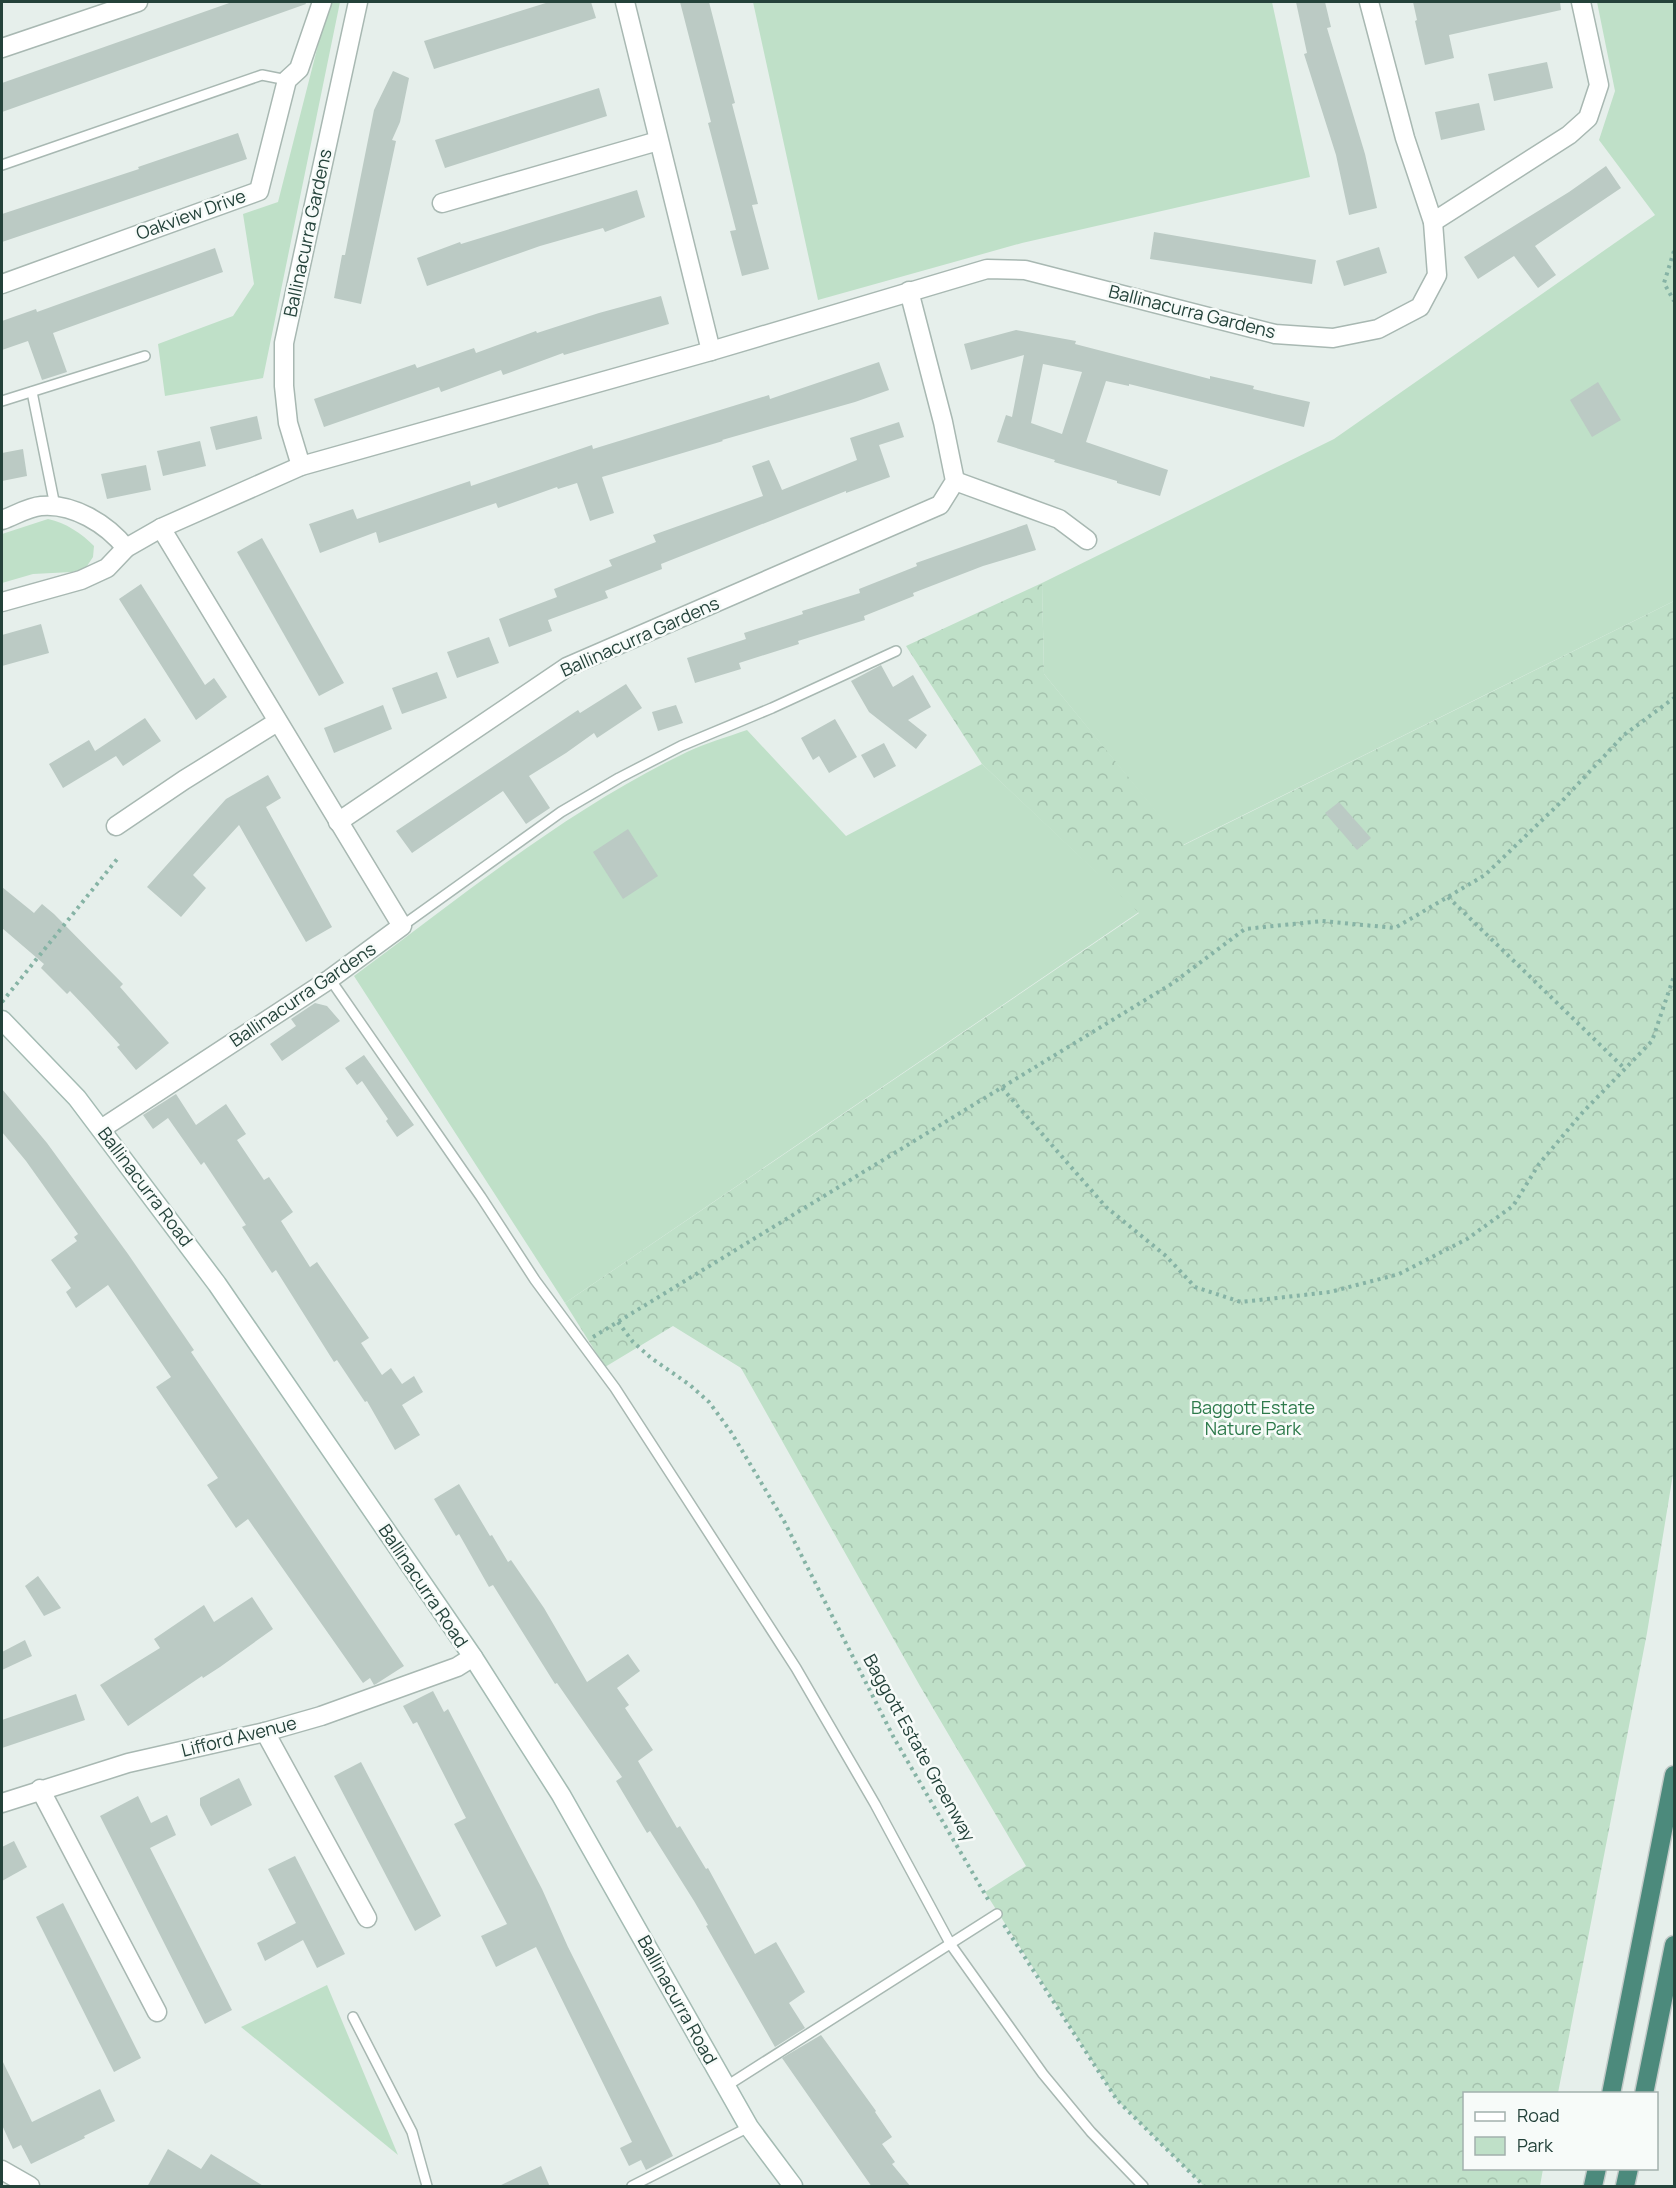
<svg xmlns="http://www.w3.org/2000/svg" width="1676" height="2188" font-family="Manrope,sans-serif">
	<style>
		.green { fill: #bfe0c8 }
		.forest { fill: url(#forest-crowns) }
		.building { fill: #bbcac4; fill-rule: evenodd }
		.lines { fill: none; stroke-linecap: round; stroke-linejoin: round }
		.service-casing { stroke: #a8b8b2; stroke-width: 12 }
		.minor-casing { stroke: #a8b8b2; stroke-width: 21 }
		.tertiary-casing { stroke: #a8b8b2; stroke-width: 21 }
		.secondary-casing { stroke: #a4bbb3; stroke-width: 21 }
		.trunk-casing { stroke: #c2cac8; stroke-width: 21 }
		.path { stroke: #86b3a5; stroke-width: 4; stroke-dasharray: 3 4.5; stroke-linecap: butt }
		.service { stroke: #fff; stroke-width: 9 }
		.minor { stroke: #fff; stroke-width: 18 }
		.tertiary { stroke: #fff; stroke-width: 18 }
		.secondary { stroke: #fff; stroke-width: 18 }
		.trunk { stroke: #4c8a7c; stroke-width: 18 }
		.labels { text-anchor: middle; stroke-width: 5; stroke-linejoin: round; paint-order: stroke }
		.street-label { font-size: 18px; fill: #24423a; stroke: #f7fbf9 }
		.park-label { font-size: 18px; fill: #2d7a4b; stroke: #f7fbf9 }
	</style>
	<defs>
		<pattern id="forest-crowns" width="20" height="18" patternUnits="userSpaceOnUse" patternTransform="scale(1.5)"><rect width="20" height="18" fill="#bfe0c8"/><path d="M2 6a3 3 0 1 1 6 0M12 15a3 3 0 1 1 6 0" fill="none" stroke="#a4c1ad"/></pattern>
	</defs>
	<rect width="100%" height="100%" fill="#e6efeb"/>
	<g class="green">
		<polygon points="329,2 340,2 263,378 165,396 158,344 233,316 254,284 243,214 278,202"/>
		<polygon points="753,2 1272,2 1310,177 1022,243 818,300"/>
		<polygon points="1597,2 1674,2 1674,601 1183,845 1044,674 1042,583 1334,439 1655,215 1599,140 1615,91"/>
		<path d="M48 519C66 523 81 533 94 546L93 557 85 569 72 572 33 574 2 583V534Z"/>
		<path d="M747 730 846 836 982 764 1139 912 565 1303 354 976C461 897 566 810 687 752 706 743 727 737 747 730Z"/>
		<polygon points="327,1985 398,2155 241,2027"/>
	</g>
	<polygon class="forest" points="1042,583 1044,674 1184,845 1674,601 1674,1468 1647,1633 1558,2093 1464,2094 1464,2168 1543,2169 1540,2186 1204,2186 1117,2100 985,1892 1026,1866 920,1686 741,1368 673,1326 605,1367 565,1303 1139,913 982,764 906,646"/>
	<g class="building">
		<polygon points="232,2 305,2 306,4 2,112 2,83"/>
		<polygon points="549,2 591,2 596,18 434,69 424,41"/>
		<polygon points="680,2 709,2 735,103 732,104 758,204 752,205 769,269 742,276 730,231 736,230 708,123 711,122"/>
		<polygon points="1296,2 1325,2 1331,27 1327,28 1365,154 1377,208 1349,215 1336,155 1304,54 1307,53"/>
		<polygon points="1413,2 1560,2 1561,10 1449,35 1454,58 1425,65 1415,21 1417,20"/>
		<polygon points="1547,62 1553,88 1494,101 1488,74"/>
		<polygon points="393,71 409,78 400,122 392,140 396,141 361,304 334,298 342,255 345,255 374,110"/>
		<polygon points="599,88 607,116 445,168 435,140"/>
		<polygon points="1479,103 1485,130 1441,140 1435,112"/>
		<polygon points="238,133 247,159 2,242 2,214 139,169 138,167"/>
		<polygon points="1606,166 1621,188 1535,246 1556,275 1538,288 1514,256 1478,279 1464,257 1569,192"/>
		<polygon points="637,190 645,217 605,232 603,228 540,246 427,286 417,258 460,242 461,244"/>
		<polygon points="1154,232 1316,260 1312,284 1150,259"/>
		<polygon points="1379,247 1387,273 1344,286 1336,261"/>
		<polygon points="215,248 223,272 53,333 67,372 42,380 28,341 2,350 2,321 36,309 37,312"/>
		<polygon points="661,296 669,324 564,355 563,353 503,375 501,370 441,392 439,387 324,427 314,399 415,364 417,368 474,348 476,353 536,331 537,333 599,313"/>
		<path d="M1016 330 1076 341 1075 344 1210 379V376L1254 386 1253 389 1310 402 1304 427 1129 384V386L1106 381 1086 442 1168 470 1160 496 1117 483V481L1054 462 1055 460 997 442 1006 415 1012 417 1024 355 971 370 964 344ZM1043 364 1082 372 1062 434 1031 423Z"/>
		<polygon points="879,362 889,390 855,402 722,440 723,441 602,477 614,513 590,521 577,483 558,489 557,487 498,508 496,503 379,543 376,532 320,553 309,524 353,509 357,519 470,481 471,486 592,445 593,449 769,395 770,399"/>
		<polygon points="1598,382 1621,420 1592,437 1570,400"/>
		<polygon points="257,416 262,439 216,450 210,427"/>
		<polygon points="899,422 904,437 879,445 890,477 846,493 846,491 661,564 662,569 605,591 608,598 548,620 552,631 509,647 499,619 557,597 554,589 612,566 609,560 656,542 653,535 763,496 752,466 769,460 782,490 857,460 850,438"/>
		<polygon points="200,441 206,466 163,476 157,451"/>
		<polygon points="23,449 27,476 2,481 2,453"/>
		<polygon points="146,465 151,490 107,499 101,474"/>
		<polygon points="1027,524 1036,550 983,566 913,593 914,596 864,616 865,620 798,641 799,644 739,663 741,669 695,683 687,658 746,639 744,633 803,614 802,611 860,593 859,589 917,566 916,563"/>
		<polygon points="262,538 344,683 319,696 237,552"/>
		<polygon points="141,584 205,685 214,678 227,697 196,720 119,599"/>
		<polygon points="41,624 49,653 2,666 2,635"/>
		<polygon points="489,637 499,663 457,678 447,652"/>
		<polygon points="881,665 893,687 913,675 931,707 908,720 927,735 916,749 869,712 851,681"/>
		<polygon points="437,672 447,698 402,714 392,688"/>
		<polygon points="626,684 642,708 597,738 594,733 566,753 529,776 550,808 526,824 503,791 412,853 396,831 578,710 580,713"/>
		<polygon points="383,705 392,729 334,753 324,728"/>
		<polygon points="676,705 683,723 658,731 652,712"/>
		<polygon points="145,718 161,741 123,766 116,756 63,788 49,764 89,740 95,751"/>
		<polygon points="835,719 857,757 829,773 819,756 813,760 801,738"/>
		<polygon points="884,743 896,766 874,778 861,755"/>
		<polygon points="268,775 281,798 266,807 332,927 306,942 239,825 193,875 206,888 181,917 147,887 226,799"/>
		<polygon points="1339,802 1371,838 1357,850 1325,813"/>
		<polygon points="628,829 658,876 623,899 593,852"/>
		<polygon points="2,887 34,913 42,904 54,914 123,984 120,987 169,1043 136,1070 117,1047 120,1045 90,1012 70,991 67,994 41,968 44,964 2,928"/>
		<polygon points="315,1003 327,1006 340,1021 282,1061 270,1044 296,1026 291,1019"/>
		<polygon points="364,1055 414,1125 397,1137 386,1121 388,1119 362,1081 357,1085 345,1068"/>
		<polygon points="2,1089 47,1143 128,1254 194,1350 191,1352 404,1666 376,1684 374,1685 370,1678 363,1683 248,1519 236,1528 207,1485 218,1478 156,1387 171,1377 108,1285 76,1308 66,1292 71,1288 51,1260 77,1241 74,1237 78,1234 26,1161 2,1132"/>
		<polygon points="176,1094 196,1125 226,1104 246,1134 237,1140 264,1180 269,1177 293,1212 281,1221 310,1267 317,1262 369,1338 361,1343 382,1375 391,1368 402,1384 414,1376 423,1392 402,1405 420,1435 395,1450 367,1401 365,1402 337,1360 334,1362 276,1270 272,1273 242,1227 246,1225 204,1162 201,1165 168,1118 153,1129 143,1115"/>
		<polygon points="459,1484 490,1536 492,1535 508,1562 511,1560 544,1608 587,1682 628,1654 640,1671 617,1688 629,1705 625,1708 653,1750 638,1761 677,1828 680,1826 706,1869 708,1868 755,1954 776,1942 805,1992 789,2003 805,2028 775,2047 706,1926 708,1925 694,1901 650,1831 647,1833 616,1781 622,1777 557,1683 555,1684 493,1585 489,1587 459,1534 456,1536 434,1499"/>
		<polygon points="38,1576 61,1608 44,1616 25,1586"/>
		<polygon points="252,1597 273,1629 220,1667 203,1678 202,1676 128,1726 100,1685 160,1648 154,1639 204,1605 214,1622"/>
		<polygon points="25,1640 32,1656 2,1670 2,1652"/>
		<polygon points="433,1691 444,1712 448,1709 542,1889 568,1947 673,2156 646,2170 641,2160 629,2166 620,2148 632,2142 536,1947 496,1967 481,1936 507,1924 454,1824 466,1818 417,1722 413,1724 403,1706"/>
		<polygon points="76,1694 85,1720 2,1748 2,1720"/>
		<polygon points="361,1762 441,1916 415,1931 334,1776"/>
		<polygon points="239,1778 252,1805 211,1826 200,1805 200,1798"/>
		<polygon points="138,1796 151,1823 167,1815 176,1835 150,1848 232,2010 205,2024 100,1816"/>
		<polygon points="14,1841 27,1867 2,1881 2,1847"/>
		<polygon points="295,1856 345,1954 317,1968 303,1940 265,1961 257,1943 296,1923 268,1869"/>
		<polygon points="63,1903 141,2058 114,2072 36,1917"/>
		<polygon points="821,2035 876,2111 875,2112 892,2137 882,2144 895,2162 892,2164 911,2187 872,2187 782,2058"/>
		<polygon points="2,2060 32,2122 100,2089 115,2121 84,2136 85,2138 31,2164 21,2145 13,2149 2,2125"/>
		<polygon points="168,2149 201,2169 211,2154 265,2187 147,2187"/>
		<polygon points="541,2166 550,2187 497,2187"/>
	</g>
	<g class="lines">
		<g class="service-casing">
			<g id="service">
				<polyline points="2,165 262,75 287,80"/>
				<polyline points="32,392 55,506"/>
				<polyline points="2,401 145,356"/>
				<polyline points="402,926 561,812 619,778 681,746 772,708 896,651"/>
				<polyline points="330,979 481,1197 535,1280 615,1388 685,1496 796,1668 875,1804 951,1945 1043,2074 1091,2132 1143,2186"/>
				<polyline points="353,2017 412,2132 427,2186"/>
				<polyline points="725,2087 997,1914"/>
				<polyline points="632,2186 749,2127"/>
			</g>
		</g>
		<g class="minor-casing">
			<g id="minor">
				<polyline points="625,2 711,351"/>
				<polyline points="2,48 138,2"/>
				<polyline points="442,203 658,141"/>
				<polyline points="1433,222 1569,135 1588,118 1599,85 1581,2"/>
				<polyline points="2,284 259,191 287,80 299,69 322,2"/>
				<polyline points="301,466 288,423 284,386 284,343 358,2"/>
				<polyline points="955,481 1059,519 1087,540"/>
				<path d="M2 520C14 516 28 507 41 506 73 503 107 524 126 548"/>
				<polyline points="2,602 81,580 107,568 126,548 161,528 301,466 711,351 987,269 1025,270 1275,334 1333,338 1378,329 1420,307 1437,275 1433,222 1405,138 1369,2"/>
				<polyline points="338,822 567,667 940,505 955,481 943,422 909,291"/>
				<polyline points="116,826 184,780 277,722"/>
				<polyline points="101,1129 330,979 402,926 161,528"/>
				<polyline points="265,1732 367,1918"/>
				<polyline points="40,1789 157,2012"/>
			</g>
		</g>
		<g class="tertiary-casing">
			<g id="tertiary">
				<polyline points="2,1803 128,1763 265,1732 321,1716 457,1667 473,1657"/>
				<polyline points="2,2170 30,2186"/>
			</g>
		</g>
		<g class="secondary-casing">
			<polyline id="secondary" points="2,1020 77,1098 217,1284 473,1657 561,1795 749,2127 793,2186"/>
		</g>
		<g class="trunk-casing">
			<g id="trunk">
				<polyline points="1611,2094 1674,1775"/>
				<polyline points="1644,2094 1674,1945"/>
				<polyline points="1593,2186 1597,2168"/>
				<polyline points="1625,2186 1629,2168"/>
			</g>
		</g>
		<g class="path">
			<polyline points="1674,251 1664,283 1674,301"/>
			<polyline points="1448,897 1625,1069"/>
			<polyline points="2,1002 118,858"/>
			<polyline points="1002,1088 1106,1207 1166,1256 1195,1287 1241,1302 1330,1292 1399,1274 1467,1239 1513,1206 1539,1164 1583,1112 1652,1041 1674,976"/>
			<polyline points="618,1322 633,1342 651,1358 690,1385 709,1402 731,1432 784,1521 894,1738 989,1901"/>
			<polyline points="593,1337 1173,983 1245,929 1322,921 1395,928 1485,875 1562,801 1624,735 1674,698"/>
			<polyline points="1004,1925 1117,2100 1204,2186"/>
		</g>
		<use href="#service" class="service"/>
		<use href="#minor" class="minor"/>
		<use href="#tertiary" class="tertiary"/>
		<use href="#secondary" class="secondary"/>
		<use href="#trunk" class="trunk"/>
	</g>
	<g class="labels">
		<g class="street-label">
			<text transform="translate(191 215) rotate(-20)" y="6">Oakview Drive</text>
			<text transform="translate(308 233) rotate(-78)" y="6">Ballinacurra Gardens</text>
			<text transform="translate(1192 312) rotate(14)" y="6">Ballinacurra Gardens</text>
			<text transform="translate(640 637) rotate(-24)" y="6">Ballinacurra Gardens</text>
			<text transform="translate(303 995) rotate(-34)" y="6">Ballinacurra Gardens</text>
			<text transform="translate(145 1187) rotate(53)" y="6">Ballinacurra Road</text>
			<text transform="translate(423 1586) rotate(56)" y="6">Ballinacurra Road</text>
			<text transform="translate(239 1737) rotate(-14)" y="6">Lifford Avenue</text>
			<text transform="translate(919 1748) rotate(61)" y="6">Baggott Estate Greenway</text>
			<text transform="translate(677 2000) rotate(61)" y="6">Ballinacurra Road</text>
		</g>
		<g class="park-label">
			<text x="1253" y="1414">Baggott Estate<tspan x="1253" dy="21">Nature Park</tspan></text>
		</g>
	</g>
	<rect width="1676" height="2188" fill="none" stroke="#24423a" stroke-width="6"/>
	<rect x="1463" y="2092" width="195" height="78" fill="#f7fbf9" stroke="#a3b1ad" stroke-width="1.5"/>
	<rect x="1475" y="2112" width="30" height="9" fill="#ffffff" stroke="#a3b1ad" stroke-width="1.5"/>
	<text x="1517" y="2122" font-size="18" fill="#24423a">Road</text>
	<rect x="1475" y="2137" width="30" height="18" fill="#bfe0c8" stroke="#a3b1ad" stroke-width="1.5"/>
	<text x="1517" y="2152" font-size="18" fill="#24423a">Park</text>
</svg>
